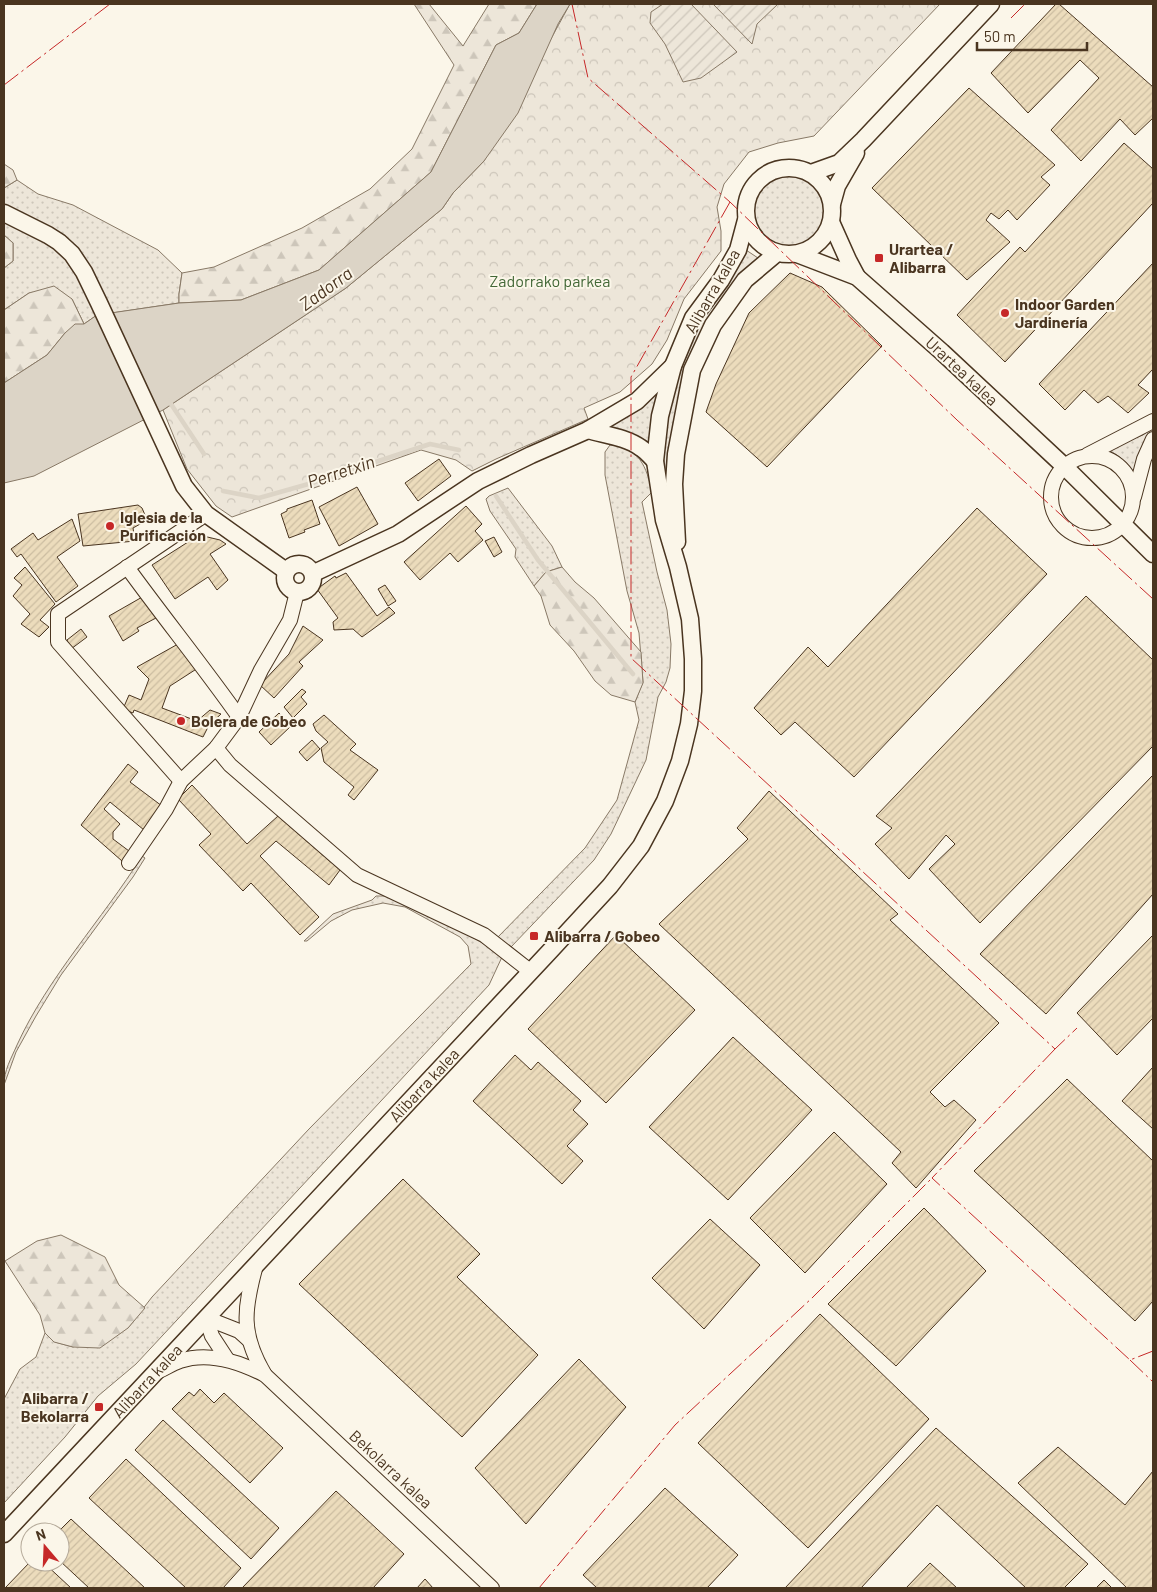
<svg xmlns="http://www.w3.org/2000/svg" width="1157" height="1592" font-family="Barlow,sans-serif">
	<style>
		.grass { fill: url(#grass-dots); stroke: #887966 }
		.forest { fill: url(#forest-firs); stroke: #887966 }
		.park { fill: url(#park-crowns); stroke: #887966 }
		.garden { fill: url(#garden-furrows); stroke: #887966 }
		.water { fill: #dcd4c6; stroke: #887966 }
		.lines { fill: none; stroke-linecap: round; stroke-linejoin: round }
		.stream { stroke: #dcd4c6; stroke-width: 4.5 }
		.building { fill: url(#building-hatch); stroke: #4a3520 }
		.minor-casing { stroke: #4a3520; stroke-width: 16 }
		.tertiary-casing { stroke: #4a3520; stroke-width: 19 }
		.minor { stroke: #fbf6e9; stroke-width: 14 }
		.tertiary { stroke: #fbf6e9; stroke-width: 16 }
		.power { stroke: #c62828; stroke-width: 1; stroke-dasharray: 18 4 2.5 4; stroke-linecap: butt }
		.poi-dot { fill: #c62828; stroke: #fbf6e9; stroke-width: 2 }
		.labels { text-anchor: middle; stroke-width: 4; stroke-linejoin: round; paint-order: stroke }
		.poi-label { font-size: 16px; font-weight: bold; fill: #4a3520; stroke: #fbf6e9; text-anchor: start }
		.park-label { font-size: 16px; fill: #436837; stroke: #fbf6e9 }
		.street-label { font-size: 16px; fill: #4a3520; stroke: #fbf6e9 }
		.water-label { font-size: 18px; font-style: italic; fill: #4a3520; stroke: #fbf6e9 }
	</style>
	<defs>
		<pattern id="grass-dots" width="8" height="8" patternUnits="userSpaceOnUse" patternTransform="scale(1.25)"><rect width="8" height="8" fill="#ede6d9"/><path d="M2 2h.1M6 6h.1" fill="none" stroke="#cdc6ba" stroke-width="1.8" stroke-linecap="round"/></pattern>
		<pattern id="forest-firs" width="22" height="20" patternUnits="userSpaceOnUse" patternTransform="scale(1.25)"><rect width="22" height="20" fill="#ede6d9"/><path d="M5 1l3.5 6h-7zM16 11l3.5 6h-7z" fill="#cdc6ba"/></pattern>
		<pattern id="park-crowns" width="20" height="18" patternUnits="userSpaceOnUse" patternTransform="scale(1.25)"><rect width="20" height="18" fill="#ede6d9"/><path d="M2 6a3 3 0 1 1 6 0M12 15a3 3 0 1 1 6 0" fill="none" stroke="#cdc6ba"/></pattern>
		<pattern id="garden-furrows" width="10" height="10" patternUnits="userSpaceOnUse" patternTransform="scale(1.25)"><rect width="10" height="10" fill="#ede6d9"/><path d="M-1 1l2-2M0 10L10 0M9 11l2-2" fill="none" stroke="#cdc6ba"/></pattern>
		<pattern id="building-hatch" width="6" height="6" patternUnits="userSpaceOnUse" patternTransform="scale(1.25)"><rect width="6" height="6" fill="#ecdcbc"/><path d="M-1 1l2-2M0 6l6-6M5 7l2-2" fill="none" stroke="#ccbda1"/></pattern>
	</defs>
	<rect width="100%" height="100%" fill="#fbf6e9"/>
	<g class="grass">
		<circle cx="790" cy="211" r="36"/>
		<polygon points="17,180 38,194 73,205 158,250 182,273 179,294 179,303 112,313 81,253 63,235 4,207 4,188"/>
		<path d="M4 219C28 232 58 245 74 269 83 283 90 300 97 315L84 324 72 299 29 293 4 310V268L13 261V243L4 235Z"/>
		<polygon points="743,248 761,260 708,327 670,493 662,471 667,409 694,328"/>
		<polygon points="662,386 650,448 604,429"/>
		<path d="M1153 427V433L1136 477C1128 463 1121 456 1106 449L1143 435Z"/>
		<path d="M610 445C639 446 647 468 652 492L642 502 657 572 667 610 671 644 670 668 666 682 658 697 646 760 611 834 594 860 511 947 497 938 585 848 617 800 639 720 635 702 643 682 639 633 627 591 605 475V452Z"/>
		<polygon points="508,488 552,546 562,567 546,572 534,586 515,557 516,549 490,511 486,499 489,496"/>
		<path d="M142 856 145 858 133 877 61 975 36 1016 16 1052 4 1085C4 1070 11 1059 17 1045 48 977 102 920 142 856Z"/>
		<polygon points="376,896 389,896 450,924 496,951 502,957 489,985 136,1364 98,1396 65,1437 4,1503 4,1399 20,1369 36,1357 45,1333 55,1342 73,1347 128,1328 152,1297 309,1129 471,964 468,946 460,937 405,907 383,903 352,910 331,921 307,941 304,941 333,914 372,900"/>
	</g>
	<g class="forest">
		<polygon points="414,4 429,4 463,46 489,4 537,4 519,33 496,45 431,172 319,270 241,300 179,303 179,294 182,273 214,267 302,228 370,189 412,149 454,65"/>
		<polygon points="4,164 13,170 17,180 4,188"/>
		<polygon points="4,235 13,243 13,261 4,268"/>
		<polygon points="54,286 72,299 84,324 65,333 47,355 4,383 4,310 29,293"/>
		<polygon points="562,567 575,582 594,598 641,652 643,683 635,702 611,695 595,681 574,651 550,625 541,596 534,586 546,572"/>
		<polygon points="61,1235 105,1257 119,1285 145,1308 128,1328 100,1348 73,1347 54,1342 45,1333 40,1315 5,1261 37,1241"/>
	</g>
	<polygon class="park" points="570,4 940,4 814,136 778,143 749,152 724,184 717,207 721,231 721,251 684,299 667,340 652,364 620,392 584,408 588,419 496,459 472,471 456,460 421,450 232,517 216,506 187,469 163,410 346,288 442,209 453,193 484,161"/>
	<g class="garden">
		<polygon points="663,4 691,4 737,52 701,78 683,82 665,44 650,23 651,12"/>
		<polygon points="713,4 778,4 757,24 752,44"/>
	</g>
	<polygon class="water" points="537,4 570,4 558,24 518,113 484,161 453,193 442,209 346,288 163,410 34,476 4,483 4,383 47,355 65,333 75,324 84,324 97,315 179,303 241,300 319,270 431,172 496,45 519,33"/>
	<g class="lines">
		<g class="stream">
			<polyline points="169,401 204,454"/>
			<polyline points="223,491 259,498 312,483 430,444 459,450"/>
			<polyline points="496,496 538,560 633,674"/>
		</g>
	</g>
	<g class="building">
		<polygon points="1056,4 1059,4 1153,87 1153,118 1135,135 1120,119 1081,161 1051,130 1099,78 1080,60 1028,113 991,73"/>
		<polygon points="969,88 1055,165 1041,177 1050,185 1017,220 1008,210 999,219 991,213 986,220 1010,242 967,280 872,188"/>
		<polygon points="1124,143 1153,169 1153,203 1005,362 957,315 1020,247 1025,252"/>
		<polygon points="1153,263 1153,369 1138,385 1149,393 1128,413 1108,396 1098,403 1084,390 1065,410 1039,384"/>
		<polygon points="790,273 822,287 882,346 767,467 706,412 716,384 749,313"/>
		<polygon points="439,459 451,476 418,501 405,483"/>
		<polygon points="357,487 378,524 339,546 319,507"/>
		<polygon points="312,500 320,524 304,530 305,532 289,538 281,514 287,511 287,509"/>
		<polygon points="138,505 142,508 145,515 142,523 133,528 135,541 83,546 78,514"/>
		<polygon points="466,506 482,524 475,531 483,540 458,562 450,553 420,580 404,562"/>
		<polygon points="977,508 1047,574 854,777 795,722 781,735 754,708 808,647 828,667"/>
		<polygon points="72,519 80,541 57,557 78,586 56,602 21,554 17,557 11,549 33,533 38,540"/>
		<polygon points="199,535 220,540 226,544 210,554 228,580 217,590 208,577 175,599 152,565"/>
		<polygon points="494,537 502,552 494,557 485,541"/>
		<polygon points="25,567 55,604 40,620 49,627 39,637 21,624 30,614 13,596 22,585 14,578"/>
		<polygon points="346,573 377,616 389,607 395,613 362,637 353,629 334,630 333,622 338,618 317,589 335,576 336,578"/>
		<polygon points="385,585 396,601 388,606 378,589"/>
		<polygon points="144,596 156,618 137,628 139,631 123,641 109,616"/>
		<polygon points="1086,596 1153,660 1153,746 980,923 929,869 955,844 946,835 909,879 875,844 892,828 876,816"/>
		<polygon points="303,626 323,640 299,662 303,666 274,698 260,685 289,654"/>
		<polygon points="81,629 87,637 71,649 67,640"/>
		<polygon points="178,644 198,668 170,686 162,708 197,721 210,710 221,714 209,725 203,737 134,710 133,713 123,709 129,695 141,700 149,679 137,667"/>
		<polygon points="302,689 306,692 301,697 307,704 293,718 284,707"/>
		<polygon points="279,713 291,726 271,745 259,732"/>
		<polygon points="324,715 356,744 350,750 378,770 354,800 348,795 354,787 324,762 321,748 328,742 316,731 313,724"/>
		<polygon points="312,740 320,749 307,761 299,752"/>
		<polygon points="128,764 138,772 130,782 162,806 144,830 110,802 104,809 120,824 113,832 113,839 129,851 122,861 81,825"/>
		<polygon points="1153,775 1153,894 1046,1014 980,954"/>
		<polygon points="192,785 247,844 278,816 340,870 329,885 276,841 260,856 319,917 300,935 251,883 243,891 199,845 211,834 178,799"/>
		<polygon points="769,791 898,914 890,920 999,1023 930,1092 945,1107 954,1100 976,1120 916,1188 892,1163 901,1152 659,924 748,839 737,828"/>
		<polygon points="616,935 695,1010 606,1103 528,1029"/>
		<polygon points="1153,935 1153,1018 1117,1055 1077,1013"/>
		<polygon points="733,1037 812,1110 728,1200 649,1127"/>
		<polygon points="515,1055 531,1070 538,1062 581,1101 573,1110 588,1124 567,1146 583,1161 562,1184 473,1101"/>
		<polygon points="1153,1067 1153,1129 1122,1101"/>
		<polygon points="1067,1079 1153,1161 1153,1301 1135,1321 974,1171"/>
		<polygon points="834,1132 887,1184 805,1273 750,1218"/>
		<polygon points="403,1179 480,1254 457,1277 538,1355 462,1437 299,1284"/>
		<polygon points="924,1208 986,1271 896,1366 828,1304"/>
		<polygon points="710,1219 760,1265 704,1329 652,1278"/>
		<polygon points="820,1314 929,1419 808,1548 698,1443"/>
		<polygon points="579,1359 626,1407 526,1524 475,1468"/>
		<polygon points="200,1389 214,1403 224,1393 283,1448 250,1483 172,1409 189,1392 194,1396"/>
		<polygon points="163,1420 279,1528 251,1559 135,1450"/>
		<polygon points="936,1428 1088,1564 1064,1588 1026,1588 937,1505 861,1588 785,1588"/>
		<polygon points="1058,1447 1125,1505 1153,1471 1153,1588 1127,1588 1018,1483"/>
		<polygon points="126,1459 241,1568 223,1588 186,1588 89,1498"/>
		<polygon points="665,1488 738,1555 707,1588 597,1588 583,1575"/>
		<polygon points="336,1491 404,1554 373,1588 242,1588"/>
		<polygon points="71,1519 145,1588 89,1588 60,1561 60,1532 58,1532"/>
		<polygon points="30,1562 43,1562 71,1588 8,1588 6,1587"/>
		<polygon points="930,1563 957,1588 906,1588"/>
		<polygon points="425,1579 433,1588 417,1588"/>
		<polygon points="1104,1580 1112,1588 1096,1588"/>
	</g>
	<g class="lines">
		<g class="minor-casing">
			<g id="minor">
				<polyline points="1087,455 1153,421"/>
				<circle cx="1092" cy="497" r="41"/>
				<polyline points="1134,497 1144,459 1153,439"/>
				<path d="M127 567C164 618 203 666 239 717"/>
				<polyline points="216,748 230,765 357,875 484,935 530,971"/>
				<polyline points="181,781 58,642 58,614 206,514"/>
				<polyline points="129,863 166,809 181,781 216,748 239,717 261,670 290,620 297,592"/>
				<path d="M256 1265C244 1309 240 1333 265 1375"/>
				<polyline points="206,1318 239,1331 249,1340"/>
				<polyline points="206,1318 212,1336 227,1359"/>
				<path d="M159 1371C166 1368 173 1363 180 1361 209 1351 240 1362 265 1375L492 1588"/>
			</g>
		</g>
		<g class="tertiary-casing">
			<g id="tertiary">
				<circle cx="789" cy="211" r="43"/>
				<polyline points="811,173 839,163 863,140 991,4"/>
				<polyline points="832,204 837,186 856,153"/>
				<polyline points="4,213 48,235 59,242 72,254 84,272 99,303 184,486 206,514 286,571"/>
				<polyline points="831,222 848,260 857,277"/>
				<polyline points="797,254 857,277 942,352 1064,466 1153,554"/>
				<path d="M588 430C605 435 626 437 641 448 646 451 651 457 655 461"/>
				<polyline points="677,542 674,484 676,454 692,370 713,325 745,280 777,253"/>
				<circle cx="299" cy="578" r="14"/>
				<polyline points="314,573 398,534 478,481 531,455 588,430 637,401 673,366"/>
				<polyline points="4,1534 550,951 610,886 641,846 665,801 680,761 689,724 693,691 693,659 690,619 678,567 664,520 655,461 660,416 673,366 693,318 721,280 738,250 746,220"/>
			</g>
		</g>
		<use href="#minor" class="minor"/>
		<use href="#tertiary" class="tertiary"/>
		<g class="power">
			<polyline points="572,4 588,78 730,202 957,420 1153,599"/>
			<polyline points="1011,18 1025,4"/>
			<polyline points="4,85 110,4"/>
			<polyline points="730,202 631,377 631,658 1055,1049 1077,1028"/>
			<polyline points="1055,1049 932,1178 1130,1360 1153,1351"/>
			<polyline points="1130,1360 1153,1382"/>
			<polyline points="539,1588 675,1425 812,1298 932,1178"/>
		</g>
	</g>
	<g class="poi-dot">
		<rect x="874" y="253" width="10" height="10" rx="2.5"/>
		<circle cx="1005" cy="313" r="5"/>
		<circle cx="110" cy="526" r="5"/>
		<circle cx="181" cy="721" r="5"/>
		<rect x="529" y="931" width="10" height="10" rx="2.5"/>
		<rect x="94" y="1402" width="10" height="10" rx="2.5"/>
	</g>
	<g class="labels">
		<g class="poi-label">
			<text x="889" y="255">Urartea /<tspan x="889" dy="18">Alibarra</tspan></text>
			<text x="1015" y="310">Indoor Garden<tspan x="1015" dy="18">Jardinería</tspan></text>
			<text x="120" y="523">Iglesia de la<tspan x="120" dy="18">Purificación</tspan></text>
			<text x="191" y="727">Bolera de Gobeo</text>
			<text x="544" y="942">Alibarra / Gobeo</text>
			<text x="89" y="1404" text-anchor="end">Alibarra /<tspan x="89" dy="18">Bekolarra</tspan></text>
		</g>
		<g class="park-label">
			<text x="550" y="287">Zadorrako parkea</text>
		</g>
		<g class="street-label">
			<text transform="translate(712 291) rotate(-60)" y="6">Alibarra kalea</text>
			<text transform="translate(962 371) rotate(43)" y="6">Urartea kalea</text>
			<text transform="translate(424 1085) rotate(-47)" y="6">Alibarra kalea</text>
			<text transform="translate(147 1381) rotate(-47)" y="6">Alibarra kalea</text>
			<text transform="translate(391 1469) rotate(43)" y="6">Bekolarra kalea</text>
		</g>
		<g class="water-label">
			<text transform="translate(326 289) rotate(-36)" y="6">Zadorra</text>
			<text transform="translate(341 472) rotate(-18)" y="6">Perretxin</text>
		</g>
	</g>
	<rect width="1157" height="1592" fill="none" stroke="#4a3520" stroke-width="10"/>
	<g transform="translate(45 1547) rotate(341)"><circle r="24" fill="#fbf6e9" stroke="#b4a999"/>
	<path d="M0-4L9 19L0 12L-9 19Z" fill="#c62828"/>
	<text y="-8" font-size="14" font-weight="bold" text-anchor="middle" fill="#4a3520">N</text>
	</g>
	<path d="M977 42v8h110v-8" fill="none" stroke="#4a3520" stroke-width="2.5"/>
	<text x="984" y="42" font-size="15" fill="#4a3520" stroke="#fbf6e9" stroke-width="4" paint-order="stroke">50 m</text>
</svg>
